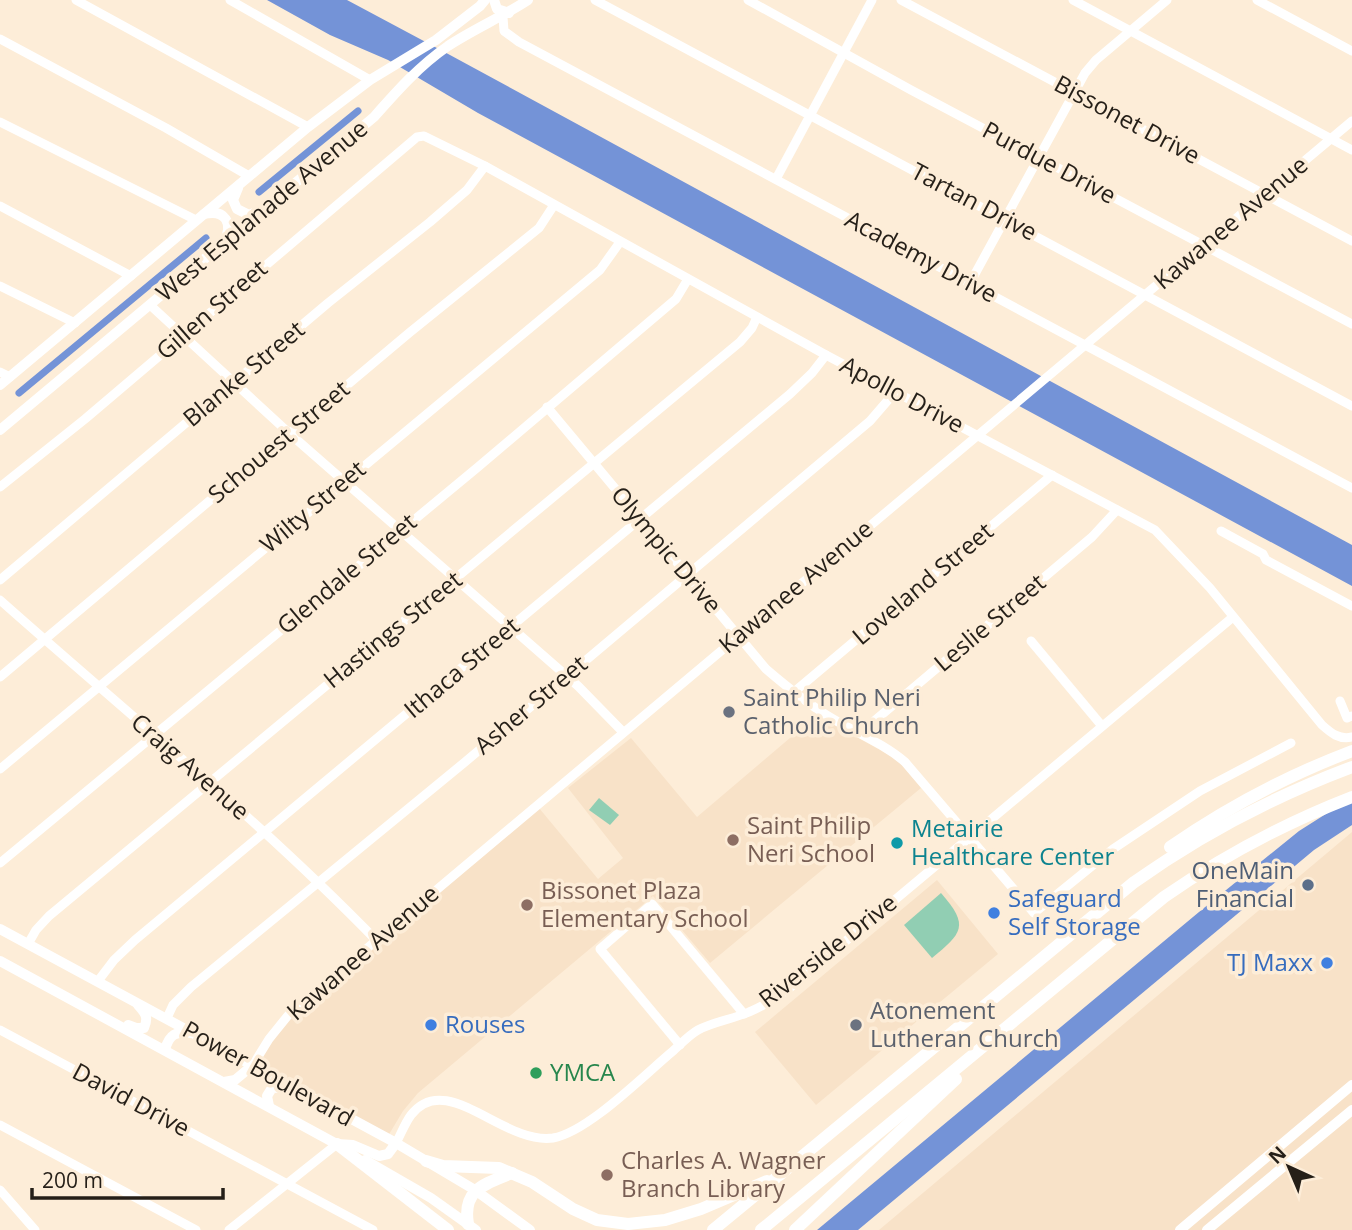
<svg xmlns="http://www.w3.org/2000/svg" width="1352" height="1230" font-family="'Open Sans',sans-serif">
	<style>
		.built { fill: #f8e2c8 }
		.green { fill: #91ceb3 }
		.water { fill: #7493d7 }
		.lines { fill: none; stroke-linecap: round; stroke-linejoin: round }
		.canal { stroke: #7493d7; stroke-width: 7 }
		.minor { stroke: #fff; stroke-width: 9 }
		.major { stroke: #fff; stroke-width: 10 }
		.highway { stroke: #fff; stroke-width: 12 }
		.worship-dot { fill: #6b7280; stroke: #fdedd8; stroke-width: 2.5 }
		.education-dot { fill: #8d6e63; stroke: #fdedd8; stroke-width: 2.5 }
		.culture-dot { fill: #0f9aa8; stroke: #fdedd8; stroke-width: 2.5 }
		.service-dot { fill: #5c6f8a; stroke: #fdedd8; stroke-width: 2.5 }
		.shop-dot { fill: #3f7fe0; stroke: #fdedd8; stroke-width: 2.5 }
		.leisure-dot { fill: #2e9e5b; stroke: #fdedd8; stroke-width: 2.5 }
		.labels { text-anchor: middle; stroke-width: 7; stroke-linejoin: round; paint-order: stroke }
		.street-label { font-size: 24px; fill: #251f18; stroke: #fdedd8 }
		.worship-label { font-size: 24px; fill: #5b616d; stroke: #fdedd8; text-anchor: start }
		.education-label { font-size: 24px; fill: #785e54; stroke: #fdedd8; text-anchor: start }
		.culture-label { font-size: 24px; fill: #0d838f; stroke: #fdedd8; text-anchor: start }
		.service-label { font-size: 24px; fill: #4e5e75; stroke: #fdedd8; text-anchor: end }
		.shop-label { font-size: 24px; fill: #366cbe; stroke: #fdedd8; text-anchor: start }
		.leisure-label { font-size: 24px; fill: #27864d; stroke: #fdedd8; text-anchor: start }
	</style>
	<rect width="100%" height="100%" fill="#fdedd8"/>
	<g class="built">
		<polygon points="817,715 898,760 921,788 710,963 653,896 418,1093 403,1111 388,1136 257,1064 286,1022 302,1005 539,808 598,879 623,858 568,788 631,738 697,817"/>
		<polygon points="1352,832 1352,1230 879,1230"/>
		<polygon points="937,880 998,954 816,1105 755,1032"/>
	</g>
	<g class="green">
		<polygon points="599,798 619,815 610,825 589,810"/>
		<path d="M941 893C970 926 962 933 932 958L904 925Z"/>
	</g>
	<g class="water">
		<polygon points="267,0 347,0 450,55 1352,545 1352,586 478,113 388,60 330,35"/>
		<polygon points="1352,793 1352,825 1314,850 858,1230 817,1230 1199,912 1299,831 1340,805"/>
	</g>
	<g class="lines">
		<g class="canal">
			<polyline points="259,192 358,111"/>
			<polyline points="19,393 206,238"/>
		</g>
		<g class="minor">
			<polyline points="76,0 308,127"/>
			<polyline points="230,0 370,80"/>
			<polyline points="595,0 1352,406"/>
			<polyline points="748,0 911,90 1352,324"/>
			<polyline points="901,0 1352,241"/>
			<polyline points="1073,0 1352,150"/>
			<polyline points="1257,0 1352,51"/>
			<polyline points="503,17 504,31 519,42 1352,488"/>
			<polyline points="0,39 166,128 249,176"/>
			<polyline points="0,122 196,220"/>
			<polyline points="776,179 872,0"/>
			<polyline points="0,206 131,276"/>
			<polyline points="970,283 1085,73 1096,60 1167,0"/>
			<polyline points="0,286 75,323"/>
			<polyline points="150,305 289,433 578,686 623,732"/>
			<polyline points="0,372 10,377"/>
			<path d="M547 407 766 669C787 687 809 705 833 719 857 733 884 744 905 762L1034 913 1113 849 1200 791 1291 743"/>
			<path d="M0 487 85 419 417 137 424 136 485 166 826 355 1155 530 1210 588 1322 725C1331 733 1339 740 1352 737"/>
			<polyline points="1221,531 1263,554 1266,560 1352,606"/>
			<polyline points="0,580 328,303 430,222 467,190 485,166"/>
			<path d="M0 600C126 712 258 819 376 940"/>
			<polyline points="1031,641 1102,726"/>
			<polyline points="0,677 409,333 539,228 554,205"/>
			<polyline points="794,692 1052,475"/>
			<polyline points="1340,701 1347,718 1352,716"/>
			<polyline points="860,733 1092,537 1117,510"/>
			<polyline points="0,769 600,270 620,242"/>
			<polyline points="0,863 478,467 676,299 688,279"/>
			<polyline points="28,944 36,930 49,916 740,342 752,328 757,317"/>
			<polyline points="98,981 114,960 135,940 790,394 812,373 826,355"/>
			<polyline points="167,1018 173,1005 191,987 465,762 870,421 889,399 893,390"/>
			<polyline points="0,1030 373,1230"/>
			<polyline points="680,1045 600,949 652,904 744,1014"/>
			<polyline points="253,1065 269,1039 290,1013 1352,121"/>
			<polyline points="0,1125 196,1230"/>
			<path d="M396 1143C401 1134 405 1123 411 1115 446 1069 503 1145 553 1138 588 1132 644 1075 673 1051 681 1044 689 1035 698 1030 713 1022 733 1019 749 1012 762 1007 774 999 786 991L1233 617"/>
			<polyline points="0,1190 35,1230"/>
			<polyline points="229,1230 337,1144"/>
		</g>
		<g class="major">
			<polyline points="494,0 497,9 509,13"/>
			<polyline points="238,188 233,200 237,209 249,215 259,211"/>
			<path d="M204 214C225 209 234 223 224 242"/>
			<polyline points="0,385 308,127 370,80 436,40 480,6 485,0"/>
			<path d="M0 430 374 117C397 91 419 66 448 46 474 29 502 17 528 0"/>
			<polyline points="0,929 396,1143 475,1190 530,1230"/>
			<polyline points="0,961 342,1147"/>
			<path d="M128 1025 136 1028H144C149 1017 145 1013 138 1005"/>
			<path d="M165 1050C169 1034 176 1031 192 1033"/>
			<polyline points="224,1082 235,1080 253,1065"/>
			<polyline points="269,1106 267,1096 272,1088 292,1087"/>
			<polyline points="337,1144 353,1145 379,1156 388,1154 396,1143"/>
			<polyline points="365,1160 431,1198 476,1230"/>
			<polyline points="1180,1230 1352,1085"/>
			<polyline points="1207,1230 1352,1110"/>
		</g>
		<g class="highway">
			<path d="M1170 847C1228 807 1286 776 1352 751"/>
			<polyline points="337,1144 448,1230"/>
			<polyline points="426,1161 443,1166 499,1168 532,1182 573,1209 597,1220 628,1224 665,1220 701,1209 767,1181"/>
			<path d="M468 1224C462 1189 485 1184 512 1173"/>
			<path d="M713 1230 1133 883C1203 833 1272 797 1352 767"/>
			<path d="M761 1230 1164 897C1223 856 1285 823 1352 797"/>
			<polyline points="795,1230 956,1079"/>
		</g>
	</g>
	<g class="worship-dot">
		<circle cx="729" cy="712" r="7"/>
		<circle cx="856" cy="1025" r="7"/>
	</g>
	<g class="education-dot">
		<circle cx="733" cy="840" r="7"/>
		<circle cx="527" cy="905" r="7"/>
		<circle cx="607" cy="1175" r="7"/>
	</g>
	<circle class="culture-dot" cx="897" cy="843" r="7"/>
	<circle class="service-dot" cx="1308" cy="885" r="7"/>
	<g class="shop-dot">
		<circle cx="994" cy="913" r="7"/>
		<circle cx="1327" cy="963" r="7"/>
		<circle cx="431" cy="1025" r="7"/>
	</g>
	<circle class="leisure-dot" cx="536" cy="1073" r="7"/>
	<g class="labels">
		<g class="street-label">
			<text transform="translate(1127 120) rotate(28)" y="8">Bissonet Drive</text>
			<text transform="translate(1049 163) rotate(28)" y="8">Purdue Drive</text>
			<text transform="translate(974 202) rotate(28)" y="8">Tartan Drive</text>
			<text transform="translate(262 211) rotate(-40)" y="8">West Esplanade Avenue</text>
			<text transform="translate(1231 223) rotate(-40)" y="8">Kawanee Avenue</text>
			<text transform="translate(921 257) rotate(28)" y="8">Academy Drive</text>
			<text transform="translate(212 310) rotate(-41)" y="8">Gillen Street</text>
			<text transform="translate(244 374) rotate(-40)" y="8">Blanke Street</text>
			<text transform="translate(902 395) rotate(28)" y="8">Apollo Drive</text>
			<text transform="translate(279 442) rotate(-40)" y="8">Schouest Street</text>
			<text transform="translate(313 507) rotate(-40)" y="8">Wilty Street</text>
			<text transform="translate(666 550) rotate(50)" y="8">Olympic Drive</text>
			<text transform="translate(347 574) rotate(-40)" y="8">Glendale Street</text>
			<text transform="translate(923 584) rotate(-40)" y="8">Loveland Street</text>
			<text transform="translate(796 587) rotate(-40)" y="8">Kawanee Avenue</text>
			<text transform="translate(990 623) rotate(-40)" y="8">Leslie Street</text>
			<text transform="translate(393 630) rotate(-39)" y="8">Hastings Street</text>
			<text transform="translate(462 668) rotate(-40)" y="8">Ithaca Street</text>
			<text transform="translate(531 705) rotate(-40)" y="8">Asher Street</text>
			<text transform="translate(190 767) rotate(41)" y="8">Craig Avenue</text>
			<text transform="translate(828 951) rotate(-38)" y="8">Riverside Drive</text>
			<text transform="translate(363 953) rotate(-41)" y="8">Kawanee Avenue</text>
			<text transform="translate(268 1074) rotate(29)" y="8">Power Boulevard</text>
			<text transform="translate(131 1100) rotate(28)" y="8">David Drive</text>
		</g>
		<g class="worship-label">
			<text x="743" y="706">Saint Philip Neri<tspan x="743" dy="28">Catholic Church</tspan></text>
			<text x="870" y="1019">Atonement<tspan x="870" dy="28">Lutheran Church</tspan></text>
		</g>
		<g class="education-label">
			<text x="747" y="834">Saint Philip<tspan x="747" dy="28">Neri School</tspan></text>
			<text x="541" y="899">Bissonet Plaza<tspan x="541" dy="28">Elementary School</tspan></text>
			<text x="621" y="1169">Charles A. Wagner<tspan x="621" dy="28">Branch Library</tspan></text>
		</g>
		<g class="culture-label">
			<text x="911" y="837">Metairie<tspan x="911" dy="28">Healthcare Center</tspan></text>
		</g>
		<g class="service-label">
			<text x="1294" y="879">OneMain<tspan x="1294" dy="28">Financial</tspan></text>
		</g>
		<g class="shop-label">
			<text x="1008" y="907">Safeguard<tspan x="1008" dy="28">Self Storage</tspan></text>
			<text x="1313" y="971" text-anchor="end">TJ Maxx</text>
			<text x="445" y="1033">Rouses</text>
		</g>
		<g class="leisure-label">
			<text x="550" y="1081">YMCA</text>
		</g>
	</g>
	<g transform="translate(1289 1167) rotate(316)" stroke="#fdedd8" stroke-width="5" paint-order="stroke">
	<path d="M0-5L12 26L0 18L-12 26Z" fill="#251f18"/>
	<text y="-10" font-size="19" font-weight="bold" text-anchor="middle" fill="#251f18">N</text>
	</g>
	<path d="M32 1188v10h191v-10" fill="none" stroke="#251f18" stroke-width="3.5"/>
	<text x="42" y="1188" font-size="21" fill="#251f18" stroke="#fdedd8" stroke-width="5" paint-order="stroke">200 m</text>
</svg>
